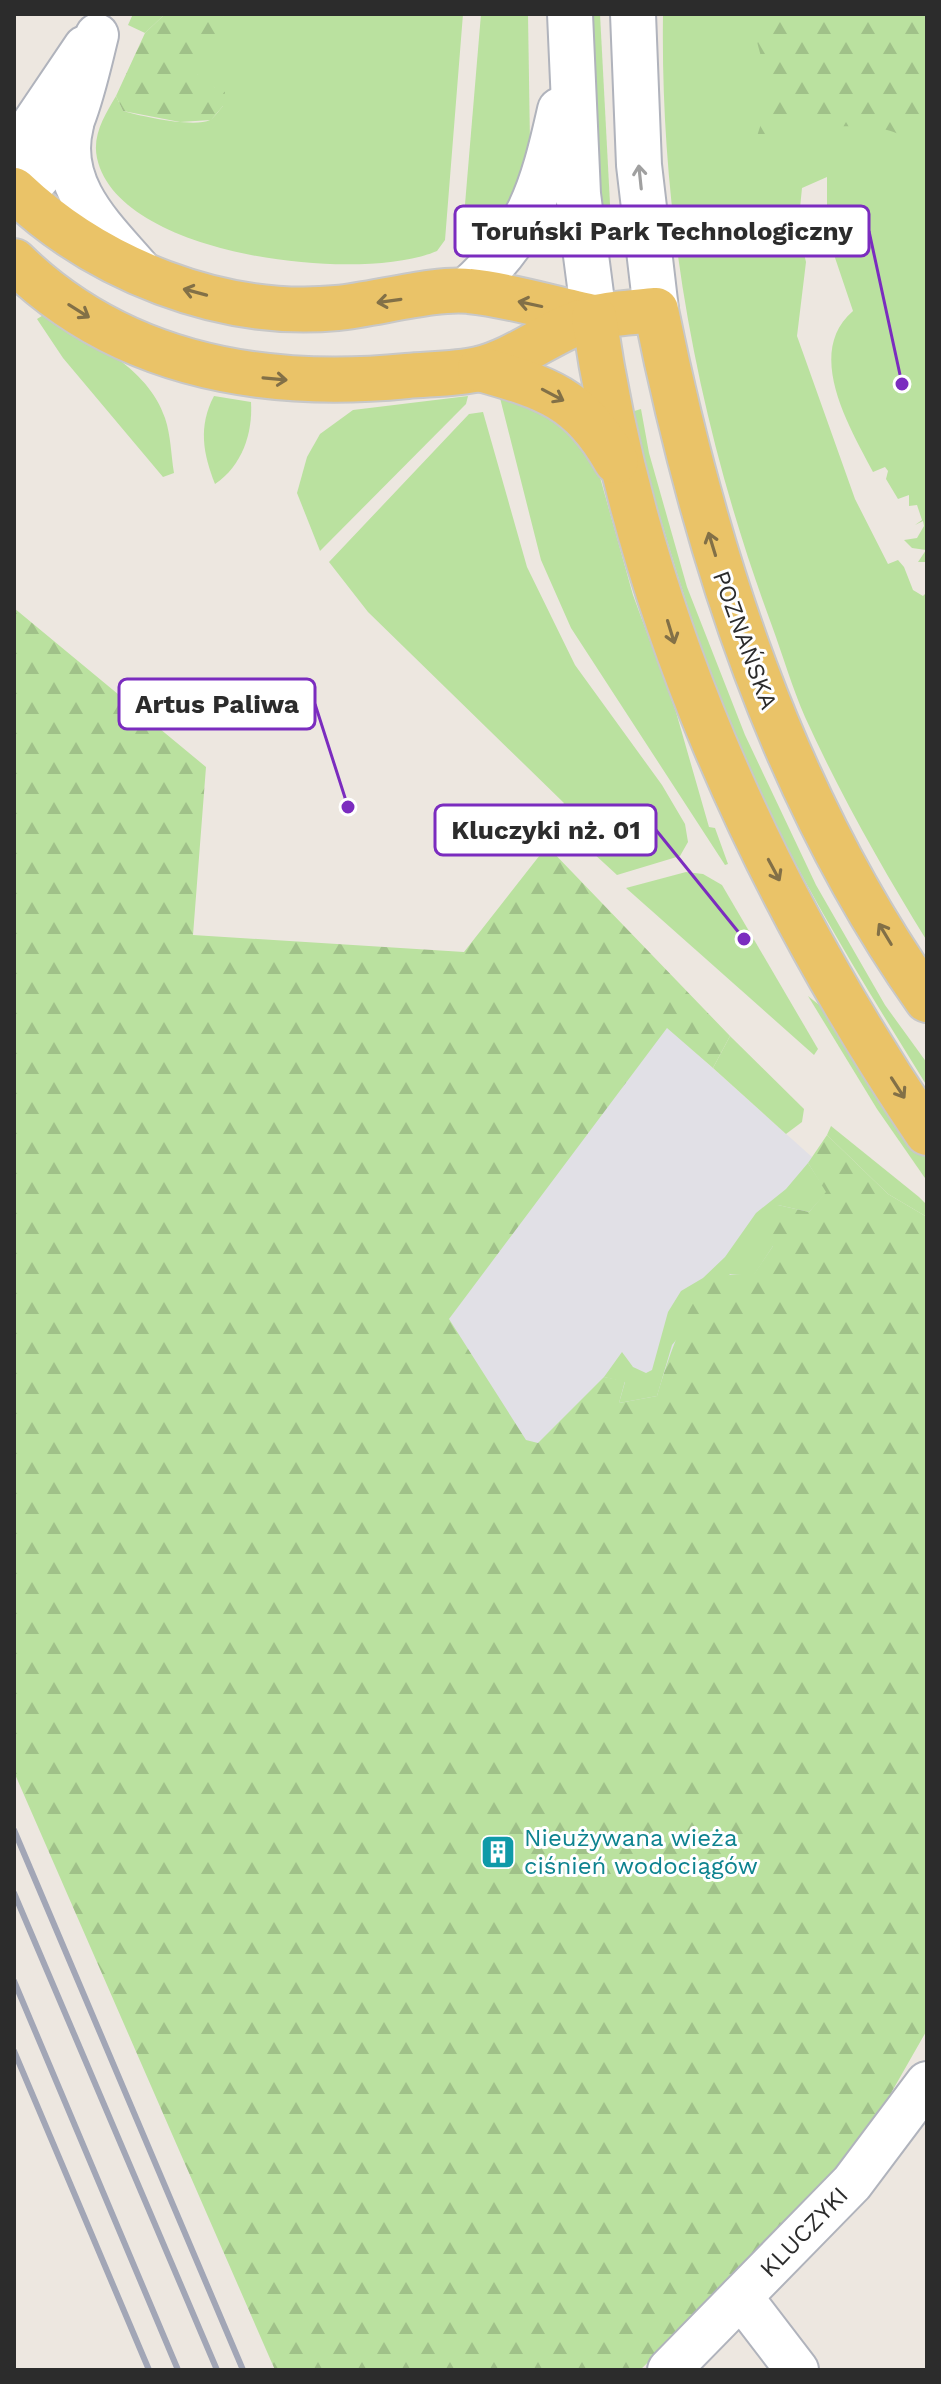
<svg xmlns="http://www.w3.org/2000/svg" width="941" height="2384" font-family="'Work Sans',sans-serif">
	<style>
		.industrial { fill: #e1e0e6 }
		.grass { fill: #bae19f }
		.forest { fill: url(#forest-firs) }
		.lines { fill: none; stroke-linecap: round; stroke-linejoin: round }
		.minor-casing { stroke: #b0b3bc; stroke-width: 46 }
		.secondary-casing { stroke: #b0b3bc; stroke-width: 48 }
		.primary-casing { stroke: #c8c8c8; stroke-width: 48 }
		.minor { stroke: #fff; stroke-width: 42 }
		.secondary { stroke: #fff; stroke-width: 44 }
		.primary { stroke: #eac368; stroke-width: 44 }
		.rail { stroke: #a2a6b6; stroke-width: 6 }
		.oneway { stroke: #a0a0a0 }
		.oneway2 { stroke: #827047 }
		.labels { text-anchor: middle; stroke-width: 6; stroke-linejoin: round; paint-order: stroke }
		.street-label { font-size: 24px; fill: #2c2c2c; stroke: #fff }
		.culture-label { font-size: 24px; fill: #0d838f; stroke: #fff; text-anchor: start }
		.leader { fill: none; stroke: #7b2cbf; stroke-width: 3 }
		.callout-dot { fill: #7b2cbf; stroke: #fff; stroke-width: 3 }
		.callout { fill: #fff; stroke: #7b2cbf; stroke-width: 3 }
		.callout-label { font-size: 26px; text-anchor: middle; font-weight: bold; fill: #2c2c2c }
	</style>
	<defs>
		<pattern id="forest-firs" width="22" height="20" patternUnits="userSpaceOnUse" patternTransform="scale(2)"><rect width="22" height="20" fill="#bae19f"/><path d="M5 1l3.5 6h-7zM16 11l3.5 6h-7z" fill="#a0c189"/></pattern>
	</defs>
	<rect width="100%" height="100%" fill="#ede7e0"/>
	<polygon class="industrial" points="667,1027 927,1260 927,1973 430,1323"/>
	<g class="grass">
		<polygon points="133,14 165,14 145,33 128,25"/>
		<path d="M222 14H463L445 240 437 251C360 284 118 257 97 158 92 135 105 115 116 96L123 111C140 116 194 128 210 120 215 117 219 110 223 106L214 87 197 74V50L224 18Z"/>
		<polygon points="481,14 528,14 530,144 520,200 469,258 462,240"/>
		<polygon points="591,14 600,14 612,242 609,261 606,259 594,133"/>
		<path d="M663 14H927V562H918L926 550 912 548 904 540 917 538 924 526 923 521 915 525 922 520 917 505 909 506V495L898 499 886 479 888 471 885 467 873 472C850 428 804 353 853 311L827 234V177L802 188 798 228 806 262 797 336 855 499 888 564 898 560 904 567 913 590 923 596 927 592V941C882 868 840 794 805 717 792 687 783 656 772 626 699 429 660 224 663 14Z"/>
		<path d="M45 314C88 341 148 366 165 418 171 436 171 455 174 473L163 477 63 358 37 319Z"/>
		<polygon points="499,394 551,410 596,463 633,595 676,712 709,827 715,828 728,864 725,865 571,628 541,560"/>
		<path d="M214 396 251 402C253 433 242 466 215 484 203 454 198 426 214 396Z"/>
		<polygon points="468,396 466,404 320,551 297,493 307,457 320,434 353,410"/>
		<path d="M641 409 649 453 687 587 745 735 816 885 885 1005 927 1063V1086C869 992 809 897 762 796 704 673 666 543 631 412Z"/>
		<polygon points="483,412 527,567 575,665 662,785 685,824 688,842 680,856 617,875 554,817 564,803 368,612 329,562 469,414"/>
		<polygon points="686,872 703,874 722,885 818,1049 814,1055 626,888"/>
		<polygon points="808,996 839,1021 927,1152 927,1181 877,1109"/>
		<polygon points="730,1036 804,1109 802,1122 786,1134 713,1068"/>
		<polygon points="831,1126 919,1197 927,1205 927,1217 888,1194 827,1135"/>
		<polygon points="808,1163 827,1192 809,1212 778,1205 773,1246 754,1275 730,1274 672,1345 657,1396 619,1403 625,1382 604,1377 622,1352 633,1367 646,1373 652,1370 668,1312 681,1291 703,1278 725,1257 756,1213 786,1189"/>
	</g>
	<g class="forest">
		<polygon points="165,14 222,14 225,18 222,36 211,50 197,51 197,74 213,77 214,87 225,92 223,106 211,120 180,122 123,111 116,96 145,33"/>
		<path d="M783 14H927V151C877 111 849 138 799 117L745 172 771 94 756 38Z"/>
		<path d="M14 608 206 767 193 935 464 952 547 846 730 1036 713 1068 667 1028 449 1319 526 1440 538 1443 604 1377 625 1381 619 1403 657 1396C666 1366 684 1308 706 1286 719 1273 738 1274 754 1274L773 1246 762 1220 778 1205 809 1212 826 1192 808 1163 827 1135 888 1194 927 1217V2030L846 2172 640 2370H275L14 1772Z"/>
	</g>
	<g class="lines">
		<g class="minor-casing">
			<g id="minor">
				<path d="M72 125C56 188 106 230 143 274"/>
				<polyline points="14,152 85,47"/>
				<path d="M14 182 37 179C75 138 84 87 97 35"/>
				<polyline points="741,2297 797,2370"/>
				<polyline points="669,2370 852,2183 927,2083"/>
			</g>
		</g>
		<g class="secondary-casing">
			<g id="secondary">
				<polyline points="570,14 578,194 594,317"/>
				<polyline points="633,14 639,165 656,310"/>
				<path d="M467 290C529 235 542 190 560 110"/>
			</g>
		</g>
		<g class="primary-casing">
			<g id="primary">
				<path d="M14 190C97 269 221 319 337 308 373 305 436 287 469 291 511 295 553 309 594 317"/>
				<path d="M14 261C121 366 263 390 407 376 430 374 457 374 479 369 520 359 555 327 596 317 615 313 636 312 656 310 705 554 782 795 927 1000"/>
				<path d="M594 317C636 611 762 888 927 1133"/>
				<path d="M480 369C547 388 580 398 616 461"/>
			</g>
		</g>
		<use href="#minor" class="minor"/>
		<use href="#secondary" class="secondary"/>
		<use href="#primary" class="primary"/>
		<g class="rail">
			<polyline points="14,1830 243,2370"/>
			<polyline points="14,1893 217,2370"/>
			<polyline points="14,1981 178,2370"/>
			<polyline points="14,2051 149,2370"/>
		</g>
	</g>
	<defs><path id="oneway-shaft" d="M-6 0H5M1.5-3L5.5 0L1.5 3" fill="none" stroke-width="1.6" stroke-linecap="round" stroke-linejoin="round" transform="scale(2)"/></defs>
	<use class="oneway" href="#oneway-shaft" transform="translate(640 177) rotate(-96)"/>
	<g class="oneway2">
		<use href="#oneway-shaft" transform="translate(195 292) rotate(-165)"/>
		<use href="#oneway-shaft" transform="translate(389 301) rotate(172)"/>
		<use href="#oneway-shaft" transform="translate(530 304) rotate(-168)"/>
		<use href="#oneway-shaft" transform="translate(79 311) rotate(32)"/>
		<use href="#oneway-shaft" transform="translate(275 379) rotate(5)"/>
		<use href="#oneway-shaft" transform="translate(553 395) rotate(28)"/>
		<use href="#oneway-shaft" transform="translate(712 544) rotate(-107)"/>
		<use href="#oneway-shaft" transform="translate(671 632) rotate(73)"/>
		<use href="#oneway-shaft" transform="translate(774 870) rotate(62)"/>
		<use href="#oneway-shaft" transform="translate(885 934) rotate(-121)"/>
		<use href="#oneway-shaft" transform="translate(898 1088) rotate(57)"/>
	</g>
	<defs>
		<g id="building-square" transform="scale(1.8)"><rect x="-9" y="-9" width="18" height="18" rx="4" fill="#0f9aa8" stroke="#fff"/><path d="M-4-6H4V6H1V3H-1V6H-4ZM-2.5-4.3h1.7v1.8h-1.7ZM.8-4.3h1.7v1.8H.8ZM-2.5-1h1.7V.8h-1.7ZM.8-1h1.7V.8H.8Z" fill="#fff"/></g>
	</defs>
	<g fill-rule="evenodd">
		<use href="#building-square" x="498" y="1852"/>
	</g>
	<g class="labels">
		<g class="street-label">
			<text transform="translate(745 640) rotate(70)" y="8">POZNAŃSKA</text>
			<text transform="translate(804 2232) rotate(-46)" y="8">KLUCZYKI</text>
		</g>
		<g class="culture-label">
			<text x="524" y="1846">Nieużywana wieża<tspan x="524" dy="28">ciśnień wodociągów</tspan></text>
		</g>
	</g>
	<path class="leader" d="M902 384L869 231M348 807L315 704M744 939L656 830"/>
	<g class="callout-dot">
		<circle cx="902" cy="384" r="8"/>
		<circle cx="348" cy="807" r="8"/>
		<circle cx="744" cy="939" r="8"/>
	</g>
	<g class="callout">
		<rect x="455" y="206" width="414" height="50" rx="8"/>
		<rect x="119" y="679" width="196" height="50" rx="8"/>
		<rect x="435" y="805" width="221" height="50" rx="8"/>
	</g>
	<g class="callout-label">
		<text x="662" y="240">Toruński Park Technologiczny</text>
		<text x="217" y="713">Artus Paliwa</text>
		<text x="546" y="839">Kluczyki nż. 01</text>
	</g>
	<rect width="941" height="2384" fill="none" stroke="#2c2c2c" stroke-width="32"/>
</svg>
